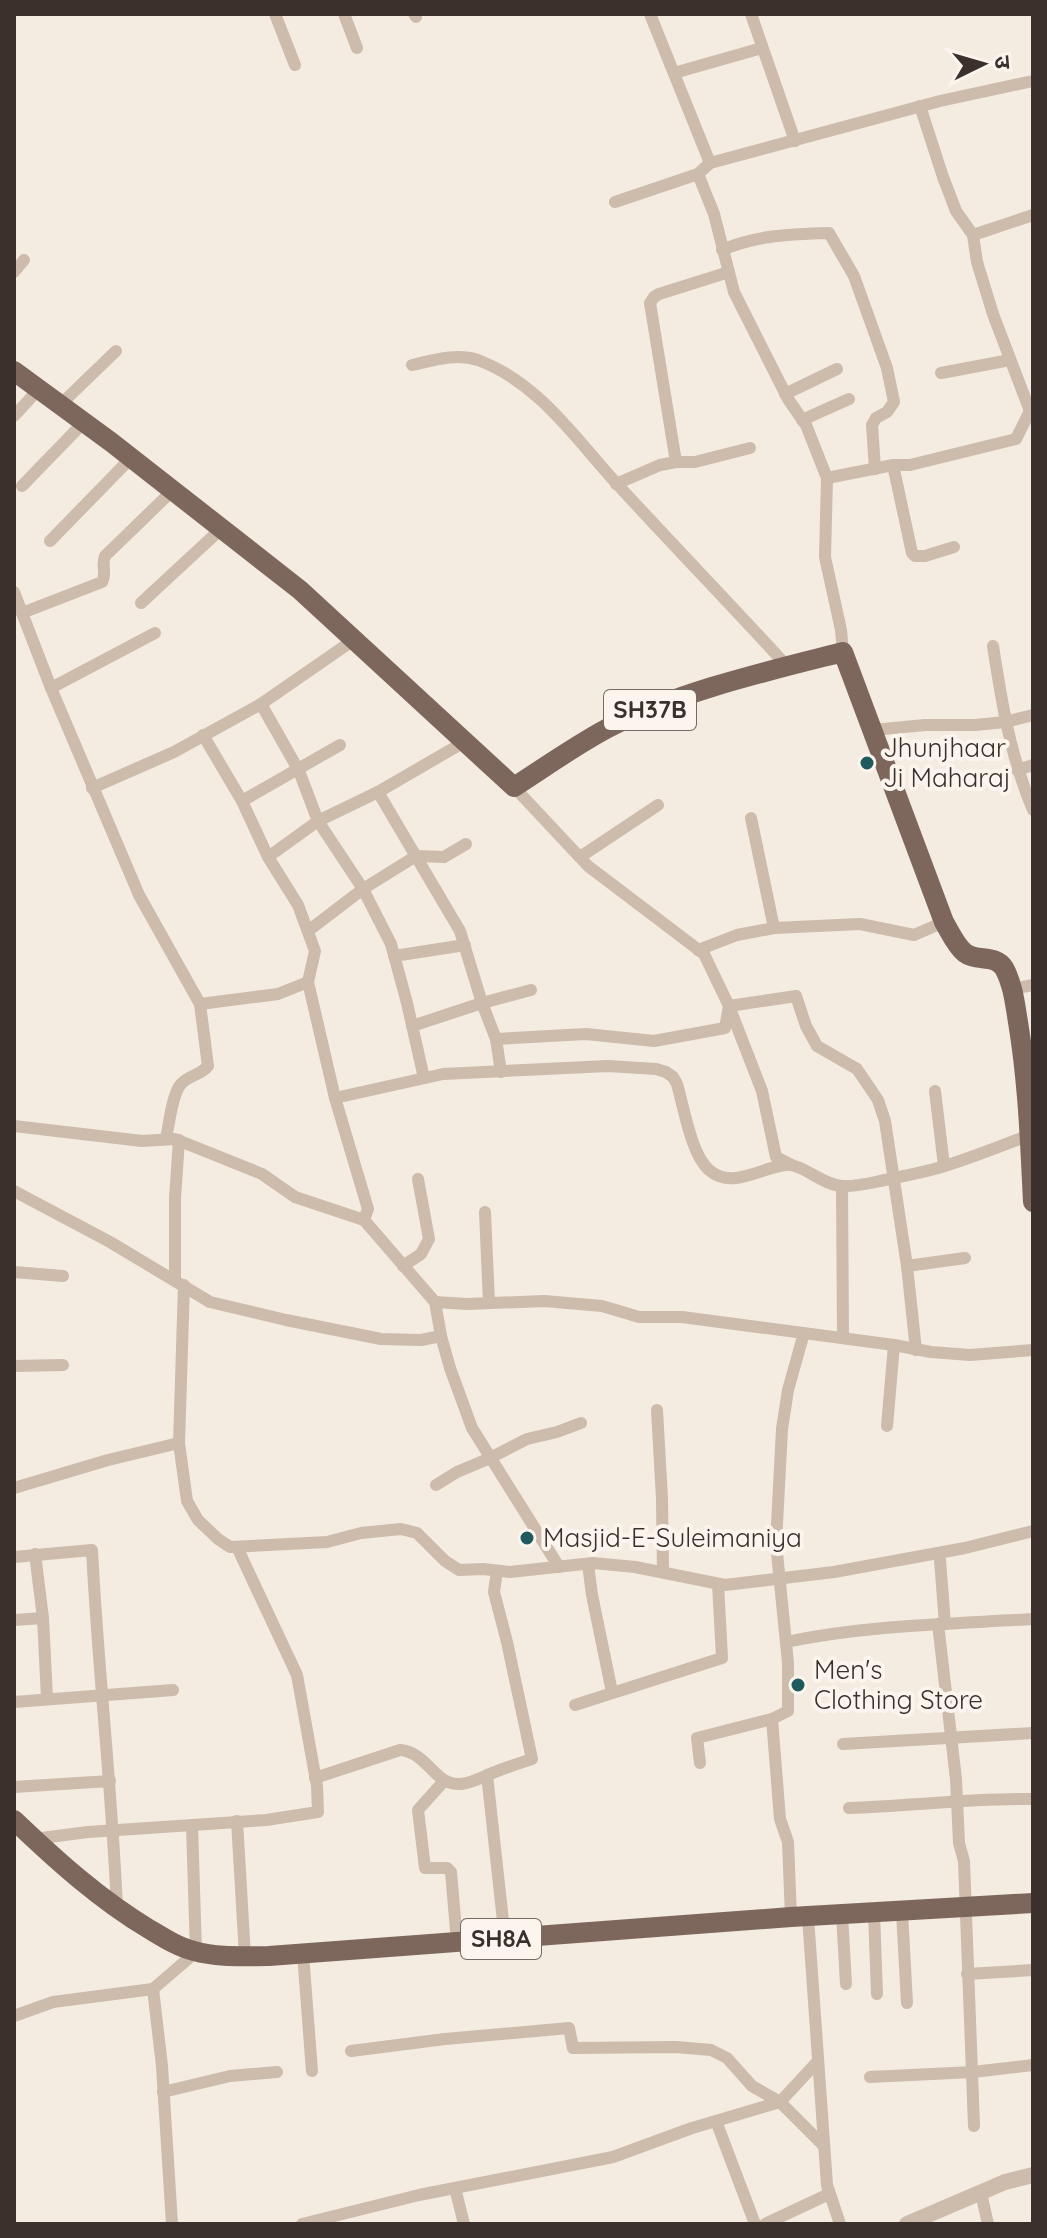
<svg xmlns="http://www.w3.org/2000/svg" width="1047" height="2238" font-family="Quicksand,'Noto Sans Devanagari',sans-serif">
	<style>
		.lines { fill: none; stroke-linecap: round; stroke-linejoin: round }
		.minor { stroke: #cdbbac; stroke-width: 12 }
		.tertiary { stroke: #cdbbac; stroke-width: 16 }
		.primary { stroke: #7d675c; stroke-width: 20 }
		.poi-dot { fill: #1f5a5e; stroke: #fbf5ee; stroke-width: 3 }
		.labels { text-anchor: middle; stroke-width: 8; stroke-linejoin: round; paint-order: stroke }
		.shield { fill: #fbf5ee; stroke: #756b66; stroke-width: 2 }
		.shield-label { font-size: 24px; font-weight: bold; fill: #3b302b }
		.poi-label { font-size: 26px; fill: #3b302b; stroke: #fbf5ee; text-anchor: start }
	</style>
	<rect width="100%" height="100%" fill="#f4ebe1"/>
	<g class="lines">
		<g class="minor">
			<polyline points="275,14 295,65"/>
			<polyline points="344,14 357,48"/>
			<polyline points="414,14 416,17"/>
			<polyline points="650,14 710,163"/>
			<polyline points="751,14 795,141"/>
			<polyline points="674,73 762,48"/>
			<polyline points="920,106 943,177 956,211 973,235 977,262 993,314 1030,411"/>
			<polyline points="698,174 714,214 734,292 788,399 806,425 827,478 825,557 841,630 843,652"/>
			<polyline points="615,202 698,174 710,163 940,101 1033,81"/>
			<polyline points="973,235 1033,215"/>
			<path d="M722 250C757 235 792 234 829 233L854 276 887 368 894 402 887 412 876 418 872 425 875 469"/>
			<polyline points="14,272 24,260"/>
			<path d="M412 365C434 360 456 353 478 360 539 383 575 438 617 484 673 545 731 605 787 666"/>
			<polyline points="941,373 1010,360"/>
			<polyline points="785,394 837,369"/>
			<polyline points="60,405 116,351"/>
			<polyline points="14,416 39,389"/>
			<polyline points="802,420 849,399"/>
			<polyline points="676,462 650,303 654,297 659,294 729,272"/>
			<polyline points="893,465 912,553 915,556 925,556 954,547"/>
			<polyline points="827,478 893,465 910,465 1016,439 1030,411 1033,410"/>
			<polyline points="616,484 660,465 676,462 695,462 750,448"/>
			<polyline points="22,486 84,422"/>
			<polyline points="50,541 131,458"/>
			<polyline points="14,592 51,688 139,895 200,1004 278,994 308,982"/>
			<polyline points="141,603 222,528"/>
			<path d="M22 613 102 582C107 574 101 565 105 556L172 491"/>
			<path d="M993 646C1002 704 1010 755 1033 810"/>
			<polyline points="51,688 155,633"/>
			<polyline points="261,704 299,771 318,821 363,889 391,944 407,1003 424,1078"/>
			<polyline points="873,730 925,725 975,725 1005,722 1033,715"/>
			<polyline points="203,735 242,801 268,857 298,905 315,951 308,982 335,1098 368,1209 364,1220 435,1302 441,1336 450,1368 472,1428 559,1567"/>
			<polyline points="1017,770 1033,765"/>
			<polyline points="514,787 588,866 704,954 729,1006 796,996 806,1026 817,1046 857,1069 878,1100 885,1121 907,1266 916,1350"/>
			<polyline points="92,788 174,752 261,704 355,639"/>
			<polyline points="378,792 460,931 482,1003 496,1039 586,1034 654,1041 725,1028 729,1006"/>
			<polyline points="242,801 340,745"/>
			<polyline points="751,818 774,928"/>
			<polyline points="268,857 318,821 378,792 466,741"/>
			<polyline points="580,857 658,805"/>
			<polyline points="308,931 363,889 416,856 444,857 466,844"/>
			<polyline points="698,950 737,935 774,928 860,924 914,935 944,922"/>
			<polyline points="394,956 465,945"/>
			<polyline points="1012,989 1033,985"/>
			<polyline points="729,1006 762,1091 776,1157 792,1165"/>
			<polyline points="412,1026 482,1003 531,990"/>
			<polyline points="496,1039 501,1072"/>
			<polyline points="935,1091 944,1166"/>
			<path d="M335 1098 443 1074 608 1066 656 1069 666 1072 673 1077 677 1084C684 1108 691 1154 709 1170 732 1190 760 1168 785 1165 803 1163 821 1185 842 1186 858 1187 874 1182 890 1179 906 1175 922 1173 938 1168 969 1159 1000 1146 1030 1135"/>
			<polyline points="14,1126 142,1141 175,1139 262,1174 295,1197 364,1220"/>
			<path d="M166 1139C169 1125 172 1094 181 1084 189 1075 201 1075 208 1066L200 1004"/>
			<polyline points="842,1186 843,1338"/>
			<polyline points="14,1191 110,1242 210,1302 286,1320 381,1339 421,1340 441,1336"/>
			<polyline points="485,1212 489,1303"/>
			<polyline points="403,1266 421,1254 429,1239 418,1179"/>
			<polyline points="907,1266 965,1258"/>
			<polyline points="14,1272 63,1276"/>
			<polyline points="175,1279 175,1198 179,1140"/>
			<polyline points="184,1285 179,1443 187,1501 198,1520 218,1539 230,1547 327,1542 361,1533 401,1529 417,1533 445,1561 459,1570 483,1569 510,1572 593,1563 635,1567 725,1585 834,1572 965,1548 1033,1531"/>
			<polyline points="435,1302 467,1304 544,1301 602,1306 639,1317 682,1317 894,1345 931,1352 970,1355 1033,1350"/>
			<polyline points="14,1366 63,1365"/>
			<polyline points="657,1410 662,1499 663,1572"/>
			<polyline points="887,1426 894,1345"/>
			<polyline points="436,1485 457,1472 488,1459 527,1439 557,1432 581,1423"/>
			<polyline points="14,1488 108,1460 179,1443"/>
			<polyline points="35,1554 43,1618"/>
			<path d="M14 1557 92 1550C98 1670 112 1789 117 1909"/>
			<polyline points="940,1560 945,1624"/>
			<polyline points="588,1564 592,1595 612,1692"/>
			<polyline points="14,1620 43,1618 47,1698"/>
			<polyline points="938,1624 956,1779 959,1843 964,1861 974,2126"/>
			<path d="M786 1642C867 1625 950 1624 1033 1619"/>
			<polyline points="14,1702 173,1690"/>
			<polyline points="575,1705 722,1658 718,1584"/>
			<polyline points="843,1744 1033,1733"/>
			<polyline points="700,1763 697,1738 772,1719"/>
			<polyline points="487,1775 505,1939"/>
			<path d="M315 1778 400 1750C420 1752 427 1767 441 1778 459 1792 478 1778 495 1772 507 1767 520 1763 532 1759L507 1642 494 1592 497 1571"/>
			<polyline points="444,1781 418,1810 425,1868 447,1868 451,1872 457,1942"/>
			<polyline points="14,1787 110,1781"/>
			<path d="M849 1808C911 1806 971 1798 1033 1799"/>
			<polyline points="237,1821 245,1956"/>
			<polyline points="34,1839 88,1832 266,1820 318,1812 317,1786 297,1675 237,1547"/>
			<polyline points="902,1912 907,2003"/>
			<polyline points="874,1913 877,1994"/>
			<polyline points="842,1915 846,1984"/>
			<polyline points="791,1917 788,1842 780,1819 772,1719 788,1711 788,1663 776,1543 782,1429 788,1390 804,1333"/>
			<polyline points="808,1917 827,2185 840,2224"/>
			<polyline points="303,1954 312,2071"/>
			<polyline points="967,1974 1033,1970"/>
			<polyline points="153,1989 162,2066 172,2224"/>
			<polyline points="14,2016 53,2002 153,1989 196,1952 192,1825"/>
			<polyline points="351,2051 445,2039 569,2028 573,2048 676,2047 711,2050 727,2058 752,2086 780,2102 824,2146"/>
			<polyline points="870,2077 973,2072 1033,2065"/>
			<polyline points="163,2092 230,2076 277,2072"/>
			<polyline points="716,2121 755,2224"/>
			<polyline points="455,2188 464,2224"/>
			<polyline points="981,2193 988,2224"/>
			<polyline points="302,2224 419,2195 613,2157 692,2128 780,2102 818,2061"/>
			<polyline points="765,2224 829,2194"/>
		</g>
		<polyline class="tertiary" points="907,2224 1005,2182 1033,2175"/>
		<g class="primary">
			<path d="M14 371 111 442 300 590 514 787C545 767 576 745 608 728 677 692 768 671 843 652L944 922C950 932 956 946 965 953 977 962 995 954 1004 968 1013 984 1015 1004 1018 1022 1028 1082 1030 1142 1033 1202"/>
			<path d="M14 1820C56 1860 99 1899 149 1929 164 1938 178 1947 194 1951 218 1958 244 1956 269 1956L791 1917 1033 1903"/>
		</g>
	</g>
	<g class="poi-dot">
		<circle cx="867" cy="763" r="8"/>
		<circle cx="527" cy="1538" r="8"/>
		<circle cx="798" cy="1685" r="8"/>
	</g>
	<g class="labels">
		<g class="shield">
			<rect x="604" y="690" width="92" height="40" rx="6"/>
			<rect x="461" y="1919" width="80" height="40" rx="6"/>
		</g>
		<g class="shield-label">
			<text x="650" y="718">SH37B</text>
			<text x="501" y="1947">SH8A</text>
		</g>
		<g class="poi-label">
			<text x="883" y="757">Jhunjhaar<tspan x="883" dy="30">Ji Maharaj</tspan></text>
			<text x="543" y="1547">Masjid-E-Suleimaniya</text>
			<text x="814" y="1679">Men's<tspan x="814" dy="30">Clothing Store</tspan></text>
		</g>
	</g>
	<rect width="1047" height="2238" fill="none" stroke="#3b302b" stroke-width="32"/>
	<g transform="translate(983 64) rotate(85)" stroke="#fbf5ee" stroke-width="6" paint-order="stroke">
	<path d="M0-6L14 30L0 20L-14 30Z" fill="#3b302b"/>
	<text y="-12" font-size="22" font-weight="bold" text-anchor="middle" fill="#3b302b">उ</text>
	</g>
</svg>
